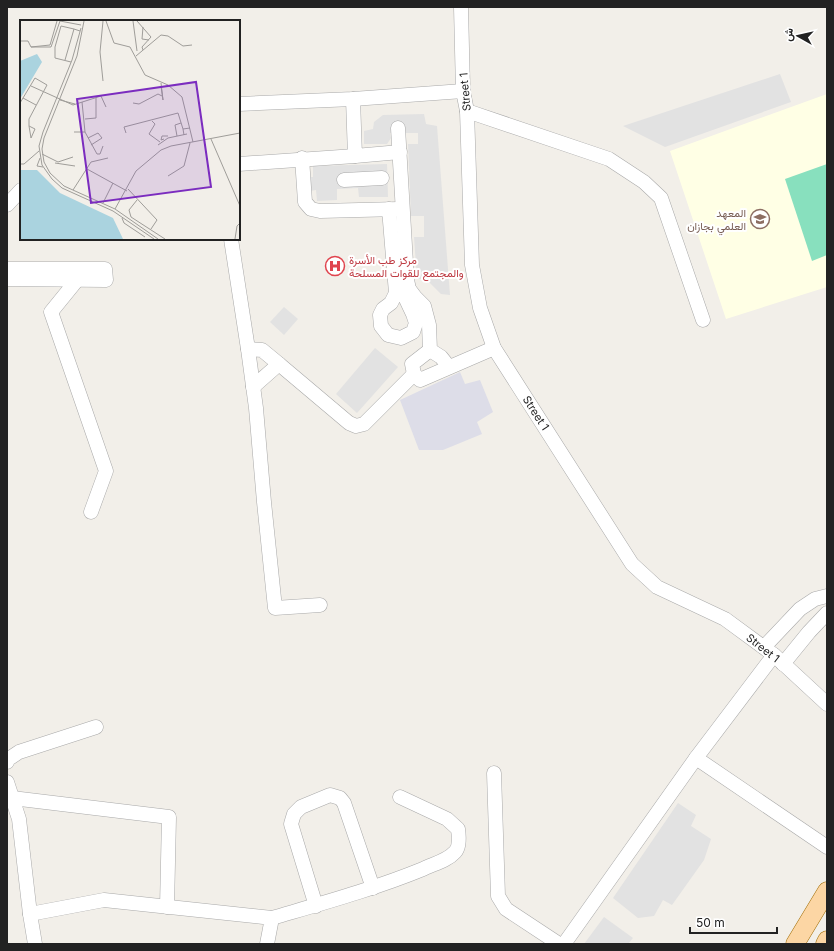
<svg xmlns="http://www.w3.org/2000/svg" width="834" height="951" font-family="Inter,Vazirmatn,sans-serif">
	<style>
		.education { fill: #ffffe5 }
		.pitch { fill: #88e0be }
		.parking { fill: #e2e2e2 }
		.plaza { fill: #dddde8 }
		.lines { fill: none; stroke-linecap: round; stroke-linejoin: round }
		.minor-casing { stroke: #a9a9a9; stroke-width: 15 }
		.major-casing { stroke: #a06b00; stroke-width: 19 }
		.minor { stroke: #fff; stroke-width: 14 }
		.major { stroke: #fcd6a4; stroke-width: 18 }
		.labels { text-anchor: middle; stroke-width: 4; stroke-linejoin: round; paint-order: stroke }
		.street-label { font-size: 11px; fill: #222; stroke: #fff }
		.education-label { font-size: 11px; fill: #785e54; stroke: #fff; text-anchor: end }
		.health-label { font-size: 11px; fill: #be3a42; stroke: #fff; text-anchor: start }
		.inset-road { fill: none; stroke: #9f9d99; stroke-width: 1 }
		.view { fill: #7b2cbf; fill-opacity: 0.15; stroke: #7b2cbf; stroke-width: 2 }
		.inset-edge { fill: none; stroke: #222; stroke-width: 2 }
	</style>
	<rect width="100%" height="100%" fill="#f2efe9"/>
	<polygon class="education" points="827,94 827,287 726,319 670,151"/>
	<polygon class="pitch" points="827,164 827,255 812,261 785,179"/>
	<g class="parking">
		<polygon points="780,74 791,102 665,147 623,126"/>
		<polygon points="424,114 426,124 437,126 450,295 441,294 426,279 417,279 414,237 424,237 424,216 411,216 408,144 418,144 418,133 390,133 391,138 387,144 364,144 364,131 373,129 374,122 383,115"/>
		<polygon points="387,164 388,197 359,197 358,188 337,189 337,200 317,201 316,190 310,191 309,177 313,177 313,166"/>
		<polygon points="284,307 298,319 284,335 270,322"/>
		<polygon points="375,348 398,367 357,413 336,394"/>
		<polygon points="678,803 696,815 691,826 711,839 704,860 672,905 663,900 654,916 638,918 613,898"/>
		<polygon points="604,917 633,938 628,944 584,944"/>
	</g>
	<polygon class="plaza" points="460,372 465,384 480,380 493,412 477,422 482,434 443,450 419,450 400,400"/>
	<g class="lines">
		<g class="minor-casing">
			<g id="minor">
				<polyline points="461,7 463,91 467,111 472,265 480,308 494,348 632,564 657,587 725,619 774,655 827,704"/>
				<polyline points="353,99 355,156 400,152"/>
				<polyline points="239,104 353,99 463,91"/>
				<polyline points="467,111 609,159 644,182 661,198 703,320"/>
				<polyline points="398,128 407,280 409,289 415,297 424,306 429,325 430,350 441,357 449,367"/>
				<polyline points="302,158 305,202 311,209 320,211 399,209"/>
				<polyline points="239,164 355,156"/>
				<polyline points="344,180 382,178"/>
				<polyline points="7,205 21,190"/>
				<polyline points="389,209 396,293 391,303 383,309 380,315 381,326 388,335 401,338 413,332 416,323 413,314 405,297 409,289"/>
				<polyline points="231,239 248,349 256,408 264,502 275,608 320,605"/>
				<polyline points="7,269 105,269 106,280 7,279"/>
				<polyline points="77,280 51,312 106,471 91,512"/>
				<polyline points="248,349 262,350 279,364"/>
				<polyline points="430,350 412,364 414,374 420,380 494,348"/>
				<polyline points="253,387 279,364 349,423 356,426 364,424 414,374"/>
				<polyline points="764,647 800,609 815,599 827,596"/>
				<polyline points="783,664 809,632 827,613"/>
				<polyline points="696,758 827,847"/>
				<polyline points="7,762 7,760 19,752 96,727"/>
				<polyline points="494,773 498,896 506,909 559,944"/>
				<polyline points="7,782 19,819 30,914 35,944"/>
				<polyline points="12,798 169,817 167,907"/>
				<polyline points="316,906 291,824 294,814 301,807 330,795 340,798 344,803 373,888"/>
				<polyline points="30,914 104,900 272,918 267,944"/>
				<path d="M272 918C323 903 374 889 423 869 433 864 447 861 455 852 460 847 459 836 458 829L447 819 400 797"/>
				<polyline points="564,944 696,758 774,655"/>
			</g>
		</g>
		<g class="major-casing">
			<g id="major">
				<polyline points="795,944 827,891"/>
				<polyline points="825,944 827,940"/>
			</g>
		</g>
		<use href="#minor" class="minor"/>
		<use href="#major" class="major"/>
	</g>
	<defs>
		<g id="university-ring" transform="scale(1)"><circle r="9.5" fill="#fff" stroke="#8d6e63" stroke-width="1.5"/><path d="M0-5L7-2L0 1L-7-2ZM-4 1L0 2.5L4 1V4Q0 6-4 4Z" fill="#8d6e63"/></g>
		<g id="hospital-ring" transform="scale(1)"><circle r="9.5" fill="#fff" stroke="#e0444e" stroke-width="1.5"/><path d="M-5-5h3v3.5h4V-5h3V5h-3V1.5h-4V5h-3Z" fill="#e0444e"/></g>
	</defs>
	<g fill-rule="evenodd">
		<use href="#university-ring" x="760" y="219"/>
		<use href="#hospital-ring" x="335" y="266"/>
	</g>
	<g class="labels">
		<g class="street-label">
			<text transform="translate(465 92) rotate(-95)" y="4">Street 1</text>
			<text transform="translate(536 413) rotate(57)" y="4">Street 1</text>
			<text transform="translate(763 648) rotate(38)" y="4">Street 1</text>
		</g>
		<g class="education-label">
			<text x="746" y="217">المعهد<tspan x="746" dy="13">العلمي بجازان</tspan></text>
		</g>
		<g class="health-label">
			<text x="349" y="264">مركز طب الأسرة<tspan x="349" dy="13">والمجتمع للقوات المسلحة</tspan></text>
		</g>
	</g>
	<g transform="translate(20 20)">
		<rect width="220" height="220" fill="#f2efe9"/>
		<path d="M17 34 22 42 0 79V41ZM0 150H17L40 173 93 198 103 219H0Z" fill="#aad3df"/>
		<path class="inset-road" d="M64 1 57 36 24 118 22 129 24 142 30 153 44 166 95 189 138 219M86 1 94 23 110 27 125 55 148 65 162 77 173 122M113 1 117 31M117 1 131 17 122 27 123 30M123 7 122 19 129 20M61 8 52 40 23 112 19 126 22 145 32 159 42 168 93 191 134 219M0 21H8L11 27M11 27H31L40 1 61 5M11 27 30 25 37 1M116 36 141 15 148 16 163 26 172 25M45 40 54 9 60 11M51 42 35 38V27L41 6 54 9M83 61 80 32 83 1M141 63 143 80 141 66M11 66 53 85 81 76 86 87M3 78 16 85M40 80 55 84M0 83 15 58 27 65 9 99V106L15 109 11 118 9 106M113 83 119 84 138 74 142 76M65 99 76 98V78M132 101 135 104 129 114 140 122M54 112H65L62 82M65 112 77 134H80L83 126M106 113 104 107 158 93 163 109M164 115 163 109 170 108M157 116 155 105 161 103M68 118 78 113 82 118 71 125M144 119 141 120 142 116H148M191 119 220 186M138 125 148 118 167 114M22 134 38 142 53 137M20 138 17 146 23 147M35 143 55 146M0 144H4L19 131M67 149 107 171M148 156 164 146 170 123M108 169 137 200 131 209M53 170 71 142 88 138M117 180 109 190 111 197 145 219M83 183 93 163M95 189 116 151 141 130 151 126 220 113M102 198 104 203 125 217M215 219 217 206 220 203"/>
		<path class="view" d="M176 62 191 167 71 183 57 79Z"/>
		<rect width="220" height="220" class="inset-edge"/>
	</g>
	<rect width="834" height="951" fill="none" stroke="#222222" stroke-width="16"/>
	<g transform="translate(798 36) rotate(278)" stroke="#ffffff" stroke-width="3" paint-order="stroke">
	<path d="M0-3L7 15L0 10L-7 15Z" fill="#222222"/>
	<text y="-6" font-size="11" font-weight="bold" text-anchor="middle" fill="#222222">ش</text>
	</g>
	<path d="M690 927v6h87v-6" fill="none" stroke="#222222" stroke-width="2"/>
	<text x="696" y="927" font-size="12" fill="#222222" stroke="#ffffff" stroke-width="3" paint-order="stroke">50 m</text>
</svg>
